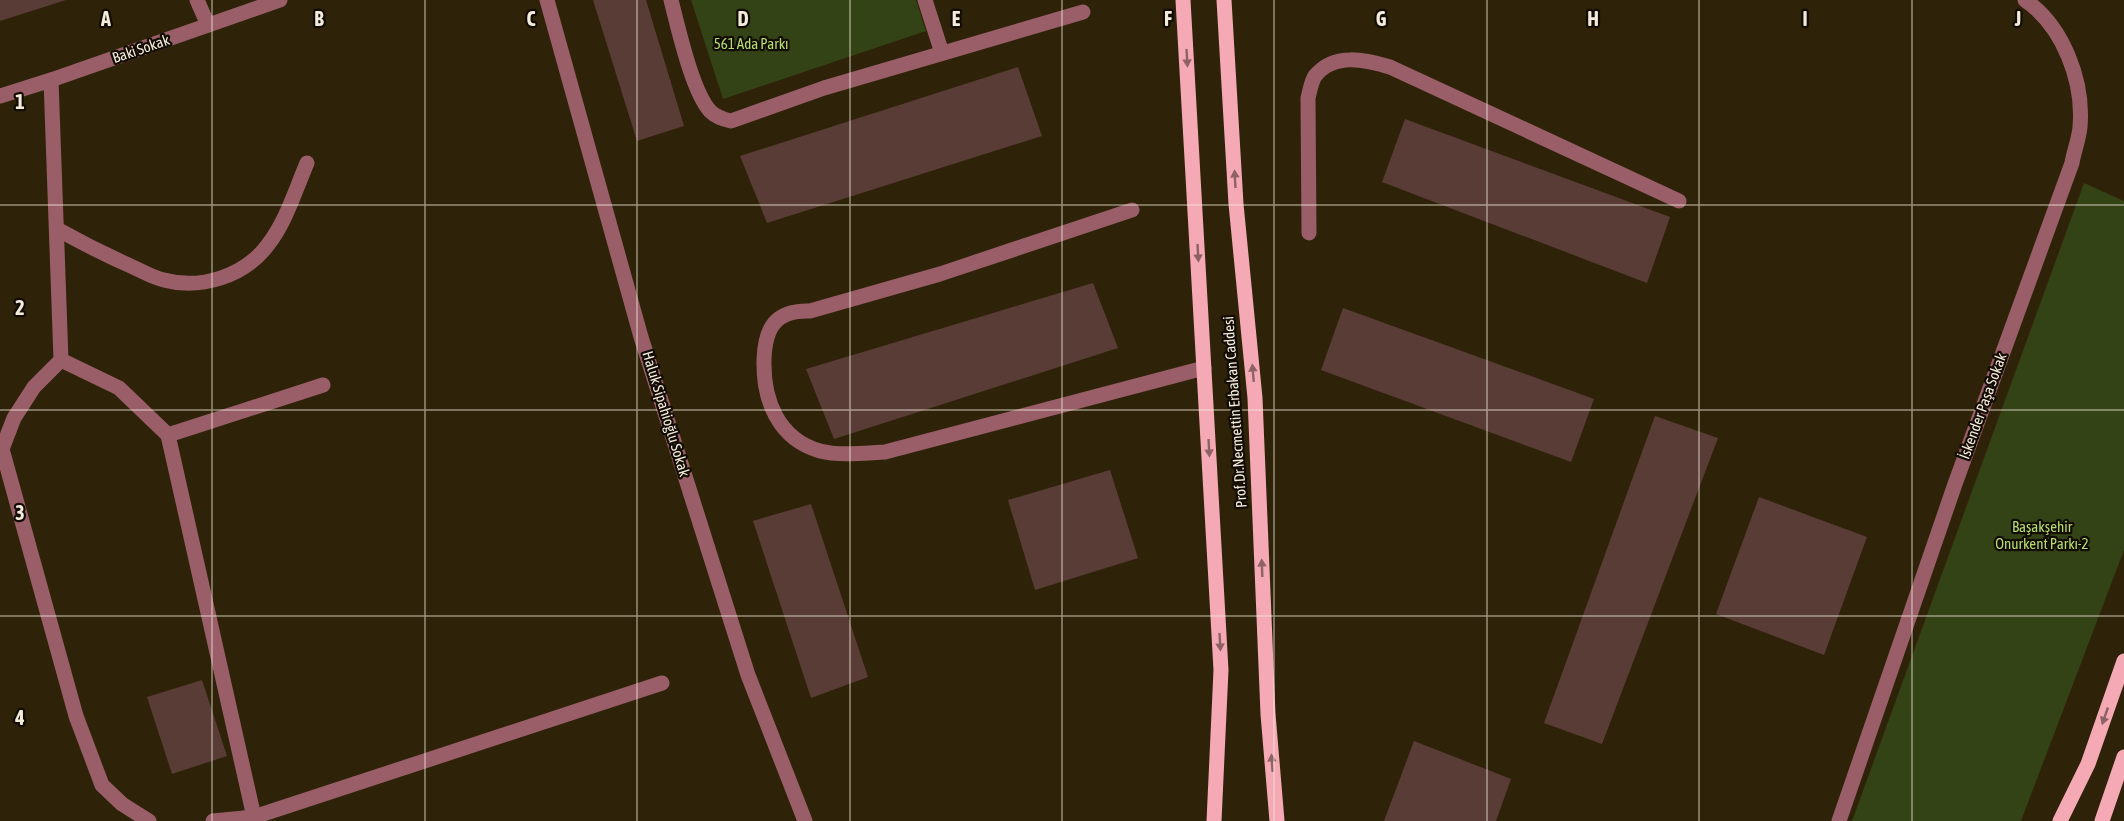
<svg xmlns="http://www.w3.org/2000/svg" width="2124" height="821" font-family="'Asap Condensed',sans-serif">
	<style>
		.green { fill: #344316 }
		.building { fill: #5a3c37 }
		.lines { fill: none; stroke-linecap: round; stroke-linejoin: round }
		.minor { stroke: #9a5e68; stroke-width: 15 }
		.major { stroke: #f4a9b5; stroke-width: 15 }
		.oneway { fill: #8e6265 }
		.grid { fill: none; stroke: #f3ebdc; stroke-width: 1.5; stroke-opacity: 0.55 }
		.labels { text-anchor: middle; stroke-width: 4.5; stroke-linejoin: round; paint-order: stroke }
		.park-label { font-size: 15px; fill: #b4dc6e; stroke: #120c04 }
		.street-label { font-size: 15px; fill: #f3ebdc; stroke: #120c04 }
		.grid-label { font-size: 20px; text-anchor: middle; font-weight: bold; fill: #f3ebdc; stroke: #120c04; stroke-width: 4.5; stroke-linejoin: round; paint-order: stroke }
	</style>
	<rect width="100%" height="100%" fill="#2e2208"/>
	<g class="green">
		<polygon points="691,0 916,0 926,31 723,99"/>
		<polygon points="2084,183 2124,201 2124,550 2021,821 1852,821"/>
	</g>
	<g class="building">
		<polygon points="0,0 66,0 0,21"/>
		<polygon points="593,0 646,0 684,126 637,141"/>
		<polygon points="1018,67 1042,136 767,223 740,156"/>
		<polygon points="1405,119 1670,217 1647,283 1382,182"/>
		<polygon points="1093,283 1118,348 834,439 806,369"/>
		<polygon points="1343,308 1594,399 1571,462 1321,370"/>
		<polygon points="1655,416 1718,438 1602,744 1544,723"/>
		<polygon points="1110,470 1138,558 1035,590 1008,500"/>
		<polygon points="1759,497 1867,537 1824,655 1716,614"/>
		<polygon points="811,504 868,677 811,698 753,521"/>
		<polygon points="202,680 227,756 172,774 147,697"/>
		<polygon points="1414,741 1511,779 1496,821 1384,821"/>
	</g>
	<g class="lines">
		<g class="minor">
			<polyline points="197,0 208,25"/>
			<polyline points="547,0 641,337 748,675 805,821"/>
			<path d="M671 0C678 27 692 91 710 111 716 117 722 119 731 121L824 88 1083 12"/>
			<polyline points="925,0 942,53"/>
			<polyline points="51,80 61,360 34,387 14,418 2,449 76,716 102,785 122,804 149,821"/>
			<polyline points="0,96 51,80 280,0"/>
			<path d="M1132 210 940 274 810 311C775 310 765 328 764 360 763 400 778 439 820 451 840 456 864 453 885 452L1204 368"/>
			<path d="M57 229C82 243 108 256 135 268 144 272 154 278 164 280 201 290 244 276 267 246 286 222 295 191 307 163"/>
			<path d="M1309 233 1308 98C1310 91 1311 82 1315 76 1334 52 1366 60 1390 67L1679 201"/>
			<polyline points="61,360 119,388 168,435 254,817"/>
			<polyline points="168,435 323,385"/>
			<polyline points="213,821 254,817 662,683"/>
			<path d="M1839 821 1955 484 2072 163C2074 151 2079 139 2080 127 2084 81 2063 26 2025 0"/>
		</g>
		<g class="major">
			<polyline points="1183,0 1221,670 1214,821"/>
			<polyline points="1224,0 1236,204 1255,398 1268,714 1277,821"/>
			<polyline points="2060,821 2088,764 2124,661"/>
			<polyline points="2102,821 2124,757"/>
		</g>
	</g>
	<defs><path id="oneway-solid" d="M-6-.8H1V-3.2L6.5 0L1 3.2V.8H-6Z" transform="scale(1.5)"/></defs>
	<g class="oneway">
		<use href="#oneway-solid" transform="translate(1187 58) rotate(87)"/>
		<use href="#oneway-solid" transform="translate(1235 179) rotate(-93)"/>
		<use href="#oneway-solid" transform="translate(1198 253) rotate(87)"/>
		<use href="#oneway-solid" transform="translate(1253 373) rotate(-95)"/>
		<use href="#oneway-solid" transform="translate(1209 448) rotate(87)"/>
		<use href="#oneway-solid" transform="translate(1262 568) rotate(-92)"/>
		<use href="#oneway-solid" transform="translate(1220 642) rotate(87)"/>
		<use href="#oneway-solid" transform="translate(2105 716) rotate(109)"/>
		<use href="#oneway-solid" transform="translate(1272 763) rotate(-94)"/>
	</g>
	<path class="grid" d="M212 0V821M425 0V821M637 0V821M850 0V821M1062 0V821M1274 0V821M1487 0V821M1699 0V821M1912 0V821M0 205H2124M0 410H2124M0 616H2124"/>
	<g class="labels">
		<g class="park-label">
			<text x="751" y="49">561 Ada Parkı</text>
			<text x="2042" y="532">Başakşehir<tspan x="2042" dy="17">Onurkent Parkı-2</tspan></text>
		</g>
		<g class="street-label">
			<text transform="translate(141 49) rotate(-19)" y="5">Baki Sokak</text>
			<text transform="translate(1983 406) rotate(-70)" y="5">İskender Paşa Sokak</text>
			<text transform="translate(1235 412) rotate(-94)" y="5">Prof.Dr.Necmettin Erbakan Caddesi</text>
			<text transform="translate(666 414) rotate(73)" y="5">Haluk Sipahioğlu Sokak</text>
		</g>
	</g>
	<g class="grid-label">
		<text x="106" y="26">A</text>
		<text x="319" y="26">B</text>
		<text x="531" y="26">C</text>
		<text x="743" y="26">D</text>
		<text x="956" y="26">E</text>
		<text x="1168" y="26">F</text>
		<text x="1381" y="26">G</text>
		<text x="1593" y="26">H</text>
		<text x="1805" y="26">I</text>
		<text x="2018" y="26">J</text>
		<text x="20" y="109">1</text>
		<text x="20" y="315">2</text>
		<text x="20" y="520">3</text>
		<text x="20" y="725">4</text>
	</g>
</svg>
